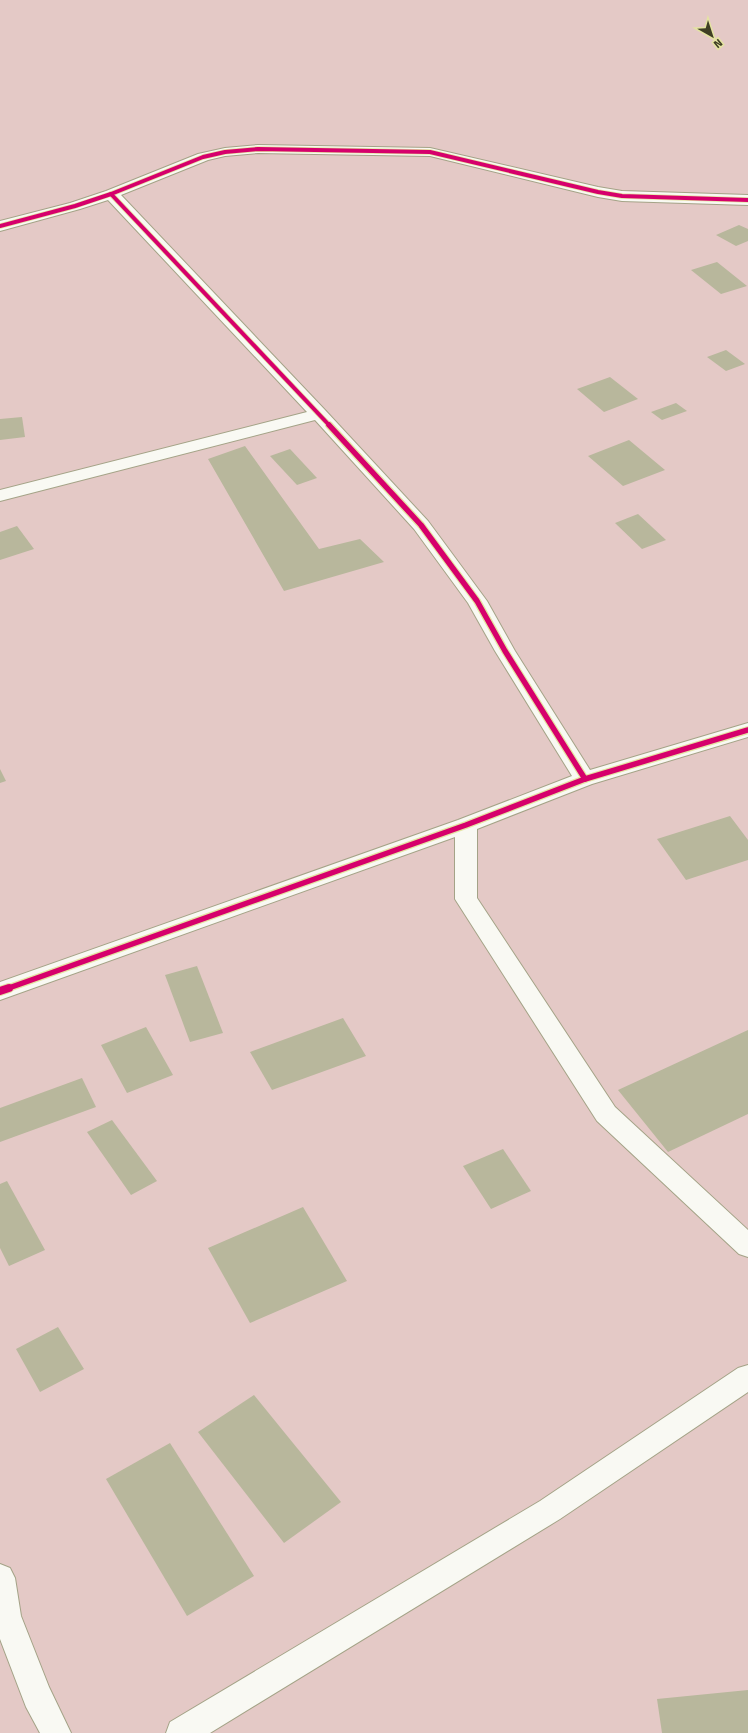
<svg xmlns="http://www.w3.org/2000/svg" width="748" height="1733" font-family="'Fira Sans',sans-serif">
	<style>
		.green { fill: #e4c9c6 }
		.building { fill: #b8b79c }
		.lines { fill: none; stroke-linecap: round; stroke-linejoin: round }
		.street-casing { stroke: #a4a387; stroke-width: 2 }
		.secondary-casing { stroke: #a4a387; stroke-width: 2 }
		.street { fill: #f9f9f3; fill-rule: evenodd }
		.secondary { fill: #f9f9f3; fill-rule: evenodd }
		.cycleway-far2-casing { stroke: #e4e3a2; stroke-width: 5.5 }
		.cycleway-far1-casing { stroke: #e4e3a2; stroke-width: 8 }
		.cycleway-casing { stroke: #e4e3a2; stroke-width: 10 }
		.cycleway-far2 { stroke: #d6006c; stroke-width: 4 }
		.cycleway-far1 { stroke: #d6006c; stroke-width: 5.5 }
		.cycleway { stroke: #d6006c; stroke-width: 8 }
	</style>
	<rect width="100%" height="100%" fill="#d5d4b1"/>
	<rect class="green" x="0" y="0" width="748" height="1733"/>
	<g class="building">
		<polygon points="739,225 748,229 748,241 736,246 716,235"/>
		<polygon points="717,262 747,286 721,294 691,270"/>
		<polygon points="726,350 745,364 726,371 707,357"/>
		<polygon points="610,377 638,399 604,412 577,389"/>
		<polygon points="676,403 687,411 662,420 651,412"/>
		<polygon points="22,417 25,437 0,440 0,419"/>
		<polygon points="629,440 665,470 623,486 588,456"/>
		<polygon points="245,446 319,549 360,539 384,562 284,591 208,459"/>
		<polygon points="290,449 317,478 297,485 270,456"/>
		<polygon points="638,514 666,540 642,549 615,523"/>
		<polygon points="17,526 34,549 0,560 0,532"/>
		<polygon points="0,769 6,781 0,783"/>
		<polygon points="730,816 748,840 748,860 686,880 657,839"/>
		<polygon points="197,966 223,1033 190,1042 165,975"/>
		<polygon points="343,1018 366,1056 272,1090 250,1052"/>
		<polygon points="146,1027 173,1075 127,1093 101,1045"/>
		<polygon points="748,1030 748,1114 668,1152 618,1090"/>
		<polygon points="82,1078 96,1107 0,1142 0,1108"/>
		<polygon points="112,1120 157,1181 131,1195 87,1132"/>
		<polygon points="503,1149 531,1191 491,1209 463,1166"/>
		<polygon points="7,1181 45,1250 9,1266 0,1248 0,1184"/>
		<polygon points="303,1207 347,1281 250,1323 208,1248"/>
		<polygon points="58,1327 84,1369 40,1392 16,1349"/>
		<polygon points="254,1395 341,1502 284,1543 198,1432"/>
		<polygon points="170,1443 254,1576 187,1616 106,1479"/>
		<polygon points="748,1690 748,1733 662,1733 657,1699"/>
	</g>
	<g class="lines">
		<g class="street-casing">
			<g id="street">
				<polygon points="258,145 430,148 598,187 622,191 748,195 748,205 622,201 598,197 430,156 258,153 225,156 208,160 121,195 325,410 428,521 487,601 515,651 590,770 748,723 748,737 592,784 477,829 477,898 615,1107 748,1230 748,1257 739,1254 597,1121 455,899 455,837 0,1000 0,982 458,820 572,776 495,651 468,603 414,529 315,420 0,501 0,490 307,412 108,200 80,209 0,231 0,221 70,203 106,191 198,154 225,148"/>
				<polygon points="0,1564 10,1568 15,1578 21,1616 49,1687 71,1733 40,1733 26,1707 0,1639"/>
			</g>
		</g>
		<g class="secondary-casing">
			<polygon id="secondary" points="748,1365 748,1392 560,1519 210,1733 166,1733 170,1722 540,1501 738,1368"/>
		</g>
		<use href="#street" class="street"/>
		<use href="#secondary" class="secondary"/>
		<g class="cycleway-far2-casing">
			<g id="cycleway-far2">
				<polyline points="111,194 330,426"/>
				<polyline points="0,226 75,206 111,194 203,157 225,152 258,149 430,152 598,192 622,196 748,200"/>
			</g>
		</g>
		<g class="cycleway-far1-casing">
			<g id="cycleway-far1">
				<polyline points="329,425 421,525 477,601 505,651 585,779"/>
				<polyline points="6,989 466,825 585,779 748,730"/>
			</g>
		</g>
		<g class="cycleway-casing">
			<polyline id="cycleway" points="0,991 9,988"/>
		</g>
		<use href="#cycleway-far2" class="cycleway-far2"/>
		<use href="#cycleway-far1" class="cycleway-far1"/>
		<use href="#cycleway" class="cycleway"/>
	</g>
	<g transform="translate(712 36) rotate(141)" stroke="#e4e3a2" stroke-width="3" paint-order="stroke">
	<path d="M0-3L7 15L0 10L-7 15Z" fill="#3f3f24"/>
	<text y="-6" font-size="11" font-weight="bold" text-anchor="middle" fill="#3f3f24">N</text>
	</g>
</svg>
